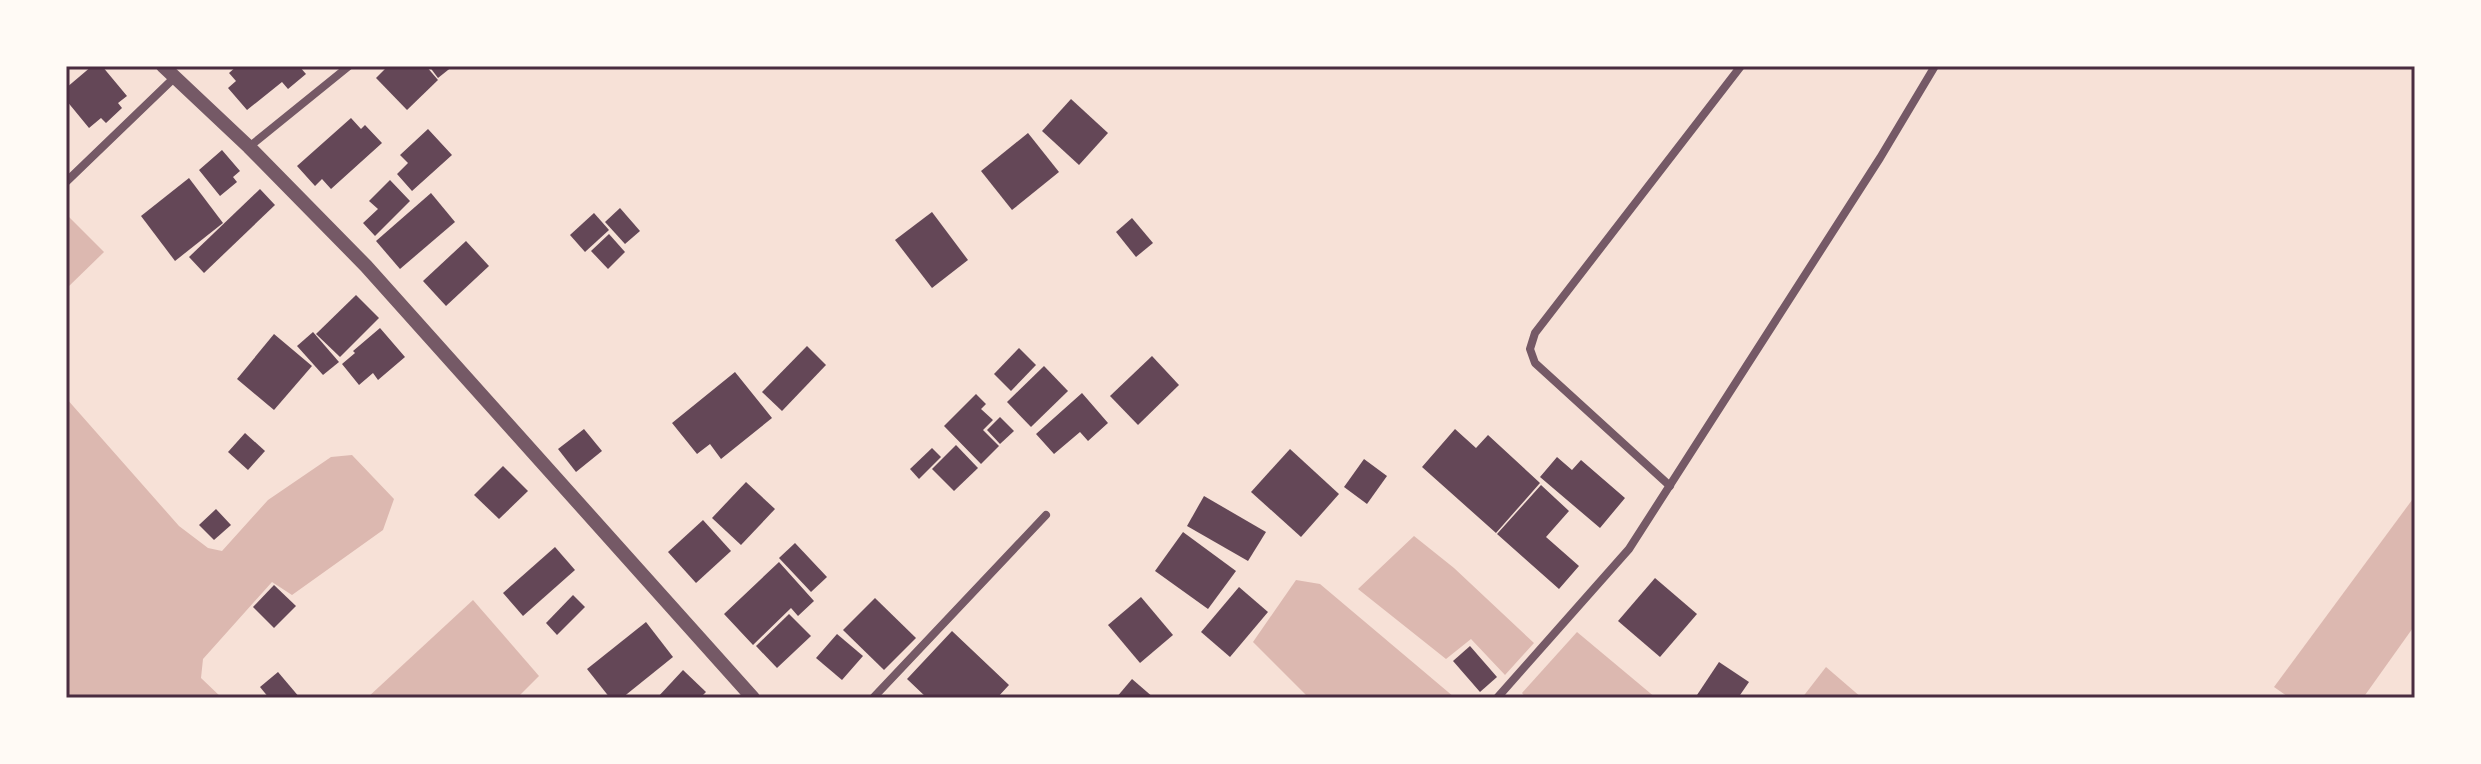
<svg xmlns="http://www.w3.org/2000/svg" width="2481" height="764" font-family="Ubuntu,sans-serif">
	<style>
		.water { fill: #dcb8b0 }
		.building { fill: #644757 }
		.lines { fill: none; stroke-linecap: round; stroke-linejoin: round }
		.minor { stroke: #755966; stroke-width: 8 }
		.tertiary { stroke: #755966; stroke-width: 14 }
		.neatline { fill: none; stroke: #4a2c40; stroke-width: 3 }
	</style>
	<rect width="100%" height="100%" fill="#f7e1d7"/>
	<g class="water">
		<polygon points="66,214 104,252 66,289"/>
		<polygon points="66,398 179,526 208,548 222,551 268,500 331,457 352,455 394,499 383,530 292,595 272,582 203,659 201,678 222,698 66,698"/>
		<polygon points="2415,496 2415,625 2363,698 2290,698 2274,687"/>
		<polygon points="1414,536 1454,568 1534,643 1505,675 1471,639 1446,659 1358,589"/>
		<polygon points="1296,580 1320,584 1454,697 1309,698 1253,642"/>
		<polygon points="473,600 539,676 517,698 367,698"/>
		<polygon points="1577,632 1656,698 1526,698 1522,693"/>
		<polygon points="1826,667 1862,698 1802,698"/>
	</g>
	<g class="building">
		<polygon points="92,66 102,66 127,96 118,103 122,108 106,123 101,118 89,128 66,100 66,88"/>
		<polygon points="237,66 299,66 306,74 288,89 282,82 247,110 228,88 236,81 229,73"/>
		<polygon points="388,66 426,66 438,80 407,110 376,78"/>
		<polygon points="429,66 453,66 438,78"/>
		<polygon points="1071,99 1108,133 1079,165 1042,131"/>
		<polygon points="351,118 361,129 365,125 382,143 331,189 322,179 315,186 297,166"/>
		<polygon points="428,129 452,155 412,191 397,174 408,163 400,155"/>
		<polygon points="1028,133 1059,172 1012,210 981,171"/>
		<polygon points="222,150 240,171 233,177 237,182 220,196 199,170"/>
		<polygon points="189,178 223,223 175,261 141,216"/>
		<polygon points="390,180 410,201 375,236 363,223 378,209 369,201"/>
		<polygon points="260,189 275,205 204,273 189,257"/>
		<polygon points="431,193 455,222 400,269 376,241"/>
		<polygon points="620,208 640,231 625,244 605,222"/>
		<polygon points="932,212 968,260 932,288 895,240"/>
		<polygon points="594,213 609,230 585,252 570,235"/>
		<polygon points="1132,218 1153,243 1136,257 1116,232"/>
		<polygon points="609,234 625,252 608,269 591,251"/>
		<polygon points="466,241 489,266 446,306 423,281"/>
		<polygon points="356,295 379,318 340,357 316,334"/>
		<polygon points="380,328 405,357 378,380 373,373 359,385 342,364 355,353 353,351"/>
		<polygon points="313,332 339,362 323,375 297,346"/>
		<polygon points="274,334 312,366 274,410 237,379"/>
		<polygon points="807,346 826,365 782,411 762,392"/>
		<polygon points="1019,348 1036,365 1011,391 994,374"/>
		<polygon points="1152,356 1179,385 1138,425 1110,396"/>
		<polygon points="1044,366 1068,391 1031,427 1007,402"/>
		<polygon points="735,372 772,418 721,459 710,444 697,454 672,423"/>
		<polygon points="1082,393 1108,423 1088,441 1080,432 1054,454 1036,434"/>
		<polygon points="976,394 986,404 981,409 993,420 983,430 999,446 981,464 944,426"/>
		<polygon points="1000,417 1014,431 1000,444 987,430"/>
		<polygon points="584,429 602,451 576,472 558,449"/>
		<polygon points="1455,429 1476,448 1488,435 1540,483 1496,533 1422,467"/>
		<polygon points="245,433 265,451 248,470 228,452"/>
		<polygon points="956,445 978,468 954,491 932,469"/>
		<polygon points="932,448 941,457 919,479 910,469"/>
		<polygon points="1290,449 1339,494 1301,537 1251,492"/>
		<polygon points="1557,457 1572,470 1581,460 1625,498 1600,528 1540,477"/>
		<polygon points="1364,459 1387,476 1367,504 1344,487"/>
		<polygon points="503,466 528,491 499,519 474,495"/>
		<polygon points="746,482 775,509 741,545 712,518"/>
		<polygon points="1541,485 1569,511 1546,537 1579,566 1559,589 1497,534"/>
		<polygon points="1204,496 1266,532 1248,561 1187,526"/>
		<polygon points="216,509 231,525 214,540 199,525"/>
		<polygon points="703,520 731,551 696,583 668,552"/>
		<polygon points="1183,532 1236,571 1208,609 1155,571"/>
		<polygon points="795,543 827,577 811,592 779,558"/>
		<polygon points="555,547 575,570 523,616 503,593"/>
		<polygon points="779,562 814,601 798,616 791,608 753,645 724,614"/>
		<polygon points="1655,578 1697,614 1660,657 1618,621"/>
		<polygon points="274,585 296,606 274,628 253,607"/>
		<polygon points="1239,587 1268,612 1230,657 1201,632"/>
		<polygon points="573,595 585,607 557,635 546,623"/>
		<polygon points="1141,597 1173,635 1140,663 1108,625"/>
		<polygon points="875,598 916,638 884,670 843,630"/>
		<polygon points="789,614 811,636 777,668 756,646"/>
		<polygon points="646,622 673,657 622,698 610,698 587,669"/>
		<polygon points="952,631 1009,685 997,698 981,698 979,696 977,698 927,698 907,679"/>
		<polygon points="837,634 863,656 842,680 816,658"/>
		<polygon points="1470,646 1497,677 1480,692 1453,661"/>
		<polygon points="1719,662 1749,682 1738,698 1695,698"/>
		<polygon points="683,670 706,692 700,698 657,698"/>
		<polygon points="278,672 300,698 269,698 260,687"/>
		<polygon points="1132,679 1154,698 1116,698"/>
	</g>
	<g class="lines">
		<g class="minor">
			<polyline points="249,147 349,66"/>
			<polyline points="66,182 174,78"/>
			<polyline points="1670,486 1535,363 1530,349 1535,333 1741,66"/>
			<polyline points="873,698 1046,515"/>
			<polyline points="1497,698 1629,549 1880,158 1935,66"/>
		</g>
		<polyline class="tertiary" points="163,66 249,147 366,266 753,698"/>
	</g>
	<rect width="2481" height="764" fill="none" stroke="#fffaf5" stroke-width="136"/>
	<rect x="68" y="68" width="2345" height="628" class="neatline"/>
</svg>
